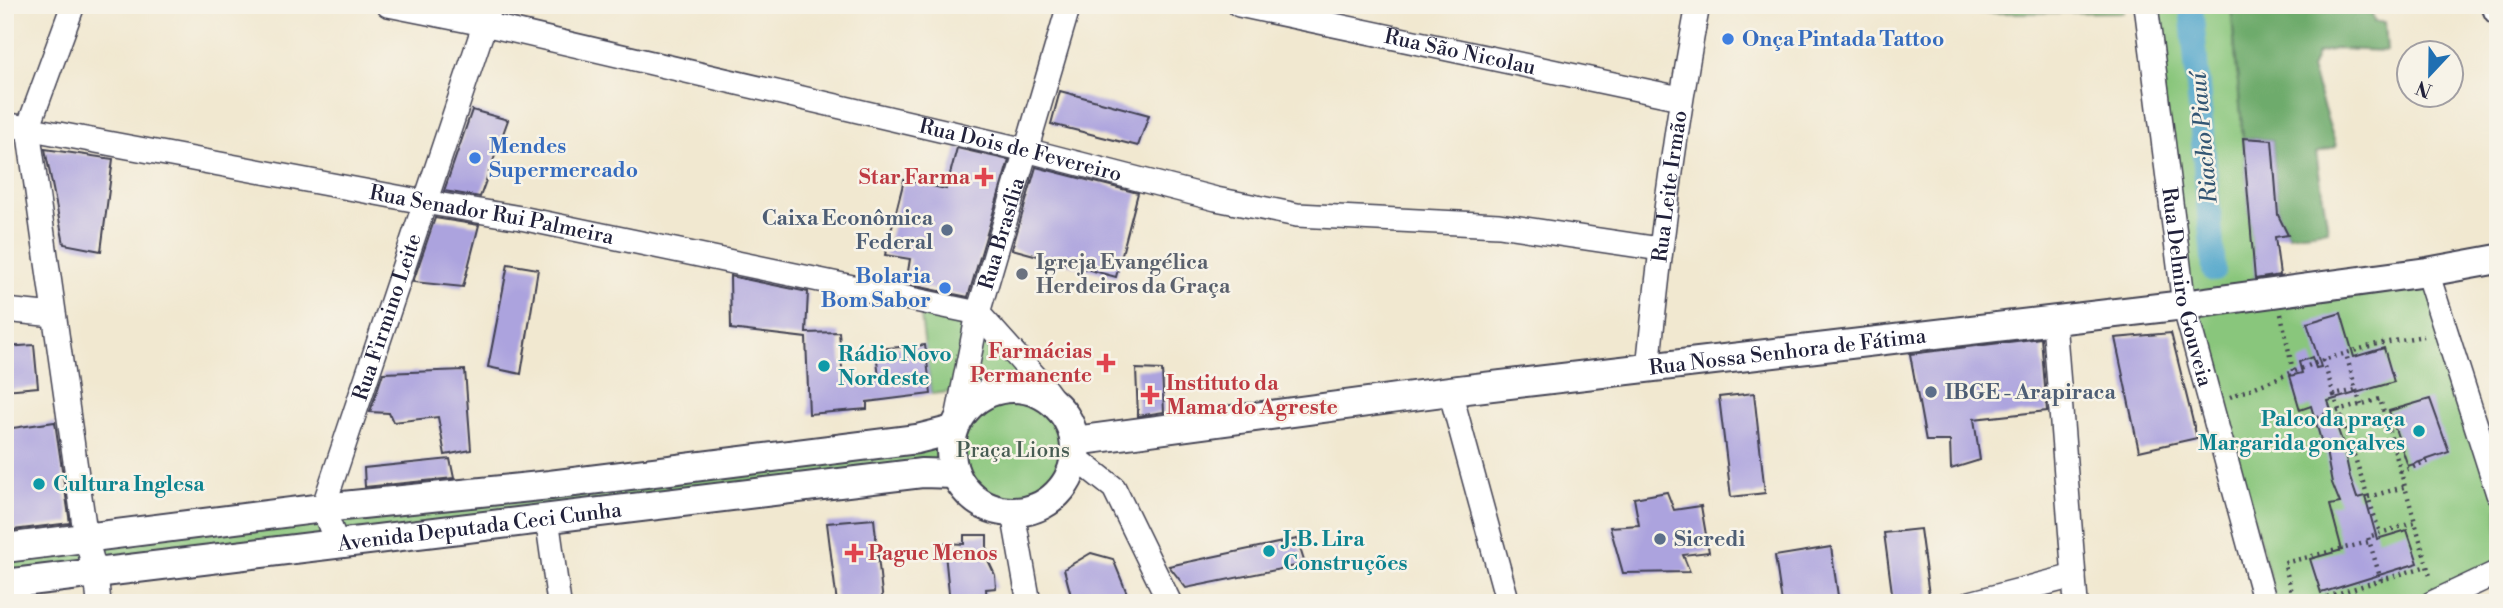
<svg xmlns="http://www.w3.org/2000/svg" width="2503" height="608" font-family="'Libre Bodoni',serif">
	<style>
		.green { fill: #89c67c; stroke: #56745c; stroke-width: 2 }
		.forest { fill: #6eab6c; stroke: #486654; stroke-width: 2 }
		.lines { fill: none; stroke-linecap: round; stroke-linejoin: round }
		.canal { stroke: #4da4ca; stroke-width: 24 }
		.building { fill: #aca3de }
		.minor-casing { stroke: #414051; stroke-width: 26 }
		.major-casing { stroke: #414051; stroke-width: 32 }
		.path { stroke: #414051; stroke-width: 4.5; stroke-dasharray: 2 5; stroke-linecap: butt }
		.minor { stroke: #fff; stroke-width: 23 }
		.major { stroke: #fff; stroke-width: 28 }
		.shop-dot { fill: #3f7fe0; stroke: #f7f3e8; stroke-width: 2.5 }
		.health-dot { fill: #e0444e; stroke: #f7f3e8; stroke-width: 2.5 }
		.service-dot { fill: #5c6f8a; stroke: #f7f3e8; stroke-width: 2.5 }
		.worship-dot { fill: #6b7280; stroke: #f7f3e8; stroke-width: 2.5 }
		.culture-dot { fill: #0f9aa8; stroke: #f7f3e8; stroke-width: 2.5 }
		.labels { text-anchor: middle; stroke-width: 5; stroke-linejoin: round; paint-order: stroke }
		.shop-label { font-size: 21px; font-weight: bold; fill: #366cbe; stroke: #f7f3e8; text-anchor: start }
		.street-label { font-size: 21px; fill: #22223b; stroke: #f7f3e8 }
		.health-label { font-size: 21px; font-weight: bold; fill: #be3a42; stroke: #f7f3e8; text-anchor: end }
		.service-label { font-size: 21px; font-weight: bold; fill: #4e5e75; stroke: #f7f3e8; text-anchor: start }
		.worship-label { font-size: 21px; font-weight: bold; fill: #5b616d; stroke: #f7f3e8; text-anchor: start }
		.culture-label { font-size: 21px; font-weight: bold; fill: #0d838f; stroke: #f7f3e8; text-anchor: start }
		.park-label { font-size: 21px; fill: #465b52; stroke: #f7f3e8 }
		.water-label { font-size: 23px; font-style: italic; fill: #335674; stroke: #f7f3e8 }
	</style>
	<rect width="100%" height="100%" fill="#f7f3e8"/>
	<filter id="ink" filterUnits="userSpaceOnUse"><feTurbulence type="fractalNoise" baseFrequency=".0143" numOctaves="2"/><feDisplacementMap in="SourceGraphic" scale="14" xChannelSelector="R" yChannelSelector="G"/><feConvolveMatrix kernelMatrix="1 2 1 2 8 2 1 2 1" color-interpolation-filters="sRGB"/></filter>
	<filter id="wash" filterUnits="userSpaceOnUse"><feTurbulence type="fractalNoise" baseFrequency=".00686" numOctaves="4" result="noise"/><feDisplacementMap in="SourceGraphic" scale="28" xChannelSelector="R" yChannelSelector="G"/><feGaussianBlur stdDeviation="1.57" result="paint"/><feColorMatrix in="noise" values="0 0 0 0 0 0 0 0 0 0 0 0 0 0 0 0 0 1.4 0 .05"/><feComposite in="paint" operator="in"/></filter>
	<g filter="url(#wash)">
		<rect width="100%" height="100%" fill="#f1e8d0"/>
		<g class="green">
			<polygon points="1957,5 2123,5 2124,12 1959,13"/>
			<polygon points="2146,5 2231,5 2257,295 2184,305"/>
			<polygon points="2438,287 2498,496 2498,567 2407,603 2277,603 2196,311"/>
			<polygon points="919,301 978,313 1060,409 1071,426 1075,441 1075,457 1062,490 1048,502 1013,513 989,508 969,494 955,474 5,584 5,548 953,430 962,391 931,394"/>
		</g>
		<polygon class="forest" points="2231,5 2370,5 2374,22 2385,22 2387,51 2335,49 2317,53 2311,69 2336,146 2316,153 2328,230 2288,235 2278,215 2272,140 2243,138"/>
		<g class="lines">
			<polyline class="canal" points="2191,5 2214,270"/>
		</g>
		<g id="blocks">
			<g class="building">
				<polygon points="1060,91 1149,115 1138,146 1051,124"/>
				<polygon points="472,110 508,120 480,197 444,191"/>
				<polygon points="2243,138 2272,140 2278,215 2288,235 2275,237 2280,275 2255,279"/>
				<polygon points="957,148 1009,160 968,297 906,284 910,259 885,255 904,180 946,189"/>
				<polygon points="45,149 113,159 101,251 64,244"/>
				<polygon points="1036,167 1138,193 1116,277 1012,249"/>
				<polygon points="435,218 479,225 463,287 413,282"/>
				<polygon points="508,264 538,269 521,374 488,367"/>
				<polygon points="730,276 808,292 806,333 839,332 843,380 879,379 876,349 925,345 931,394 867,402 867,409 809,414 806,338 731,329"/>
				<polygon points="2341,313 2354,357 2384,348 2394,382 2328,401 2343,444 2350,477 2357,498 2365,496 2377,539 2407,530 2418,563 2321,593 2310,559 2342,550 2330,505 2340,503 2332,483 2325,446 2323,447 2311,406 2300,410 2290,376 2302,373 2299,362 2312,357 2316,368 2321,367 2307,323"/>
				<polygon points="2171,333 2197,438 2139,451 2115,338"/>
				<polygon points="2041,338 2047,411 1974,419 1980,460 1951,469 1950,441 1926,441 1910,354"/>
				<polygon points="34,345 38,387 5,390 5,347"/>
				<polygon points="1136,369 1162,370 1164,412 1138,416"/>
				<polygon points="465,370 471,450 445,455 438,417 393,422 389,413 370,412 383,373"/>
				<polygon points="1754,393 1765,493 1731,497 1719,397"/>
				<polygon points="2430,399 2449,452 2408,466 2389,411"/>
				<polygon points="55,422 70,523 5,531 5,429"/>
				<polygon points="450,459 454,478 365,487 364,468"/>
				<polygon points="1667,492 1674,510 1701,506 1709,552 1683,555 1690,572 1623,573 1610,527 1639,525 1634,498"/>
				<polygon points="874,519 883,603 837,603 827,523"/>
				<polygon points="1920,529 1929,595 1893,600 1884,533"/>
				<polygon points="964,535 987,535 987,558 995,575 996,588 986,589 987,603 950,603 944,543 964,544"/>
				<polygon points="1297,539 1305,564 1186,588 1169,566"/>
				<polygon points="1831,547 1839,603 1782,603 1775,556"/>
				<polygon points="1091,553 1113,559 1131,603 1073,603 1064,569"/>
			</g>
		</g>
	</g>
	<g filter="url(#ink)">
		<use href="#blocks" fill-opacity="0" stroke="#414051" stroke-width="2"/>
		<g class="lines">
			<g class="minor-casing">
				<g id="minor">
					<polyline points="73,5 28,128 86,539 96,573 99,603"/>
					<path id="s1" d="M388 5 484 24 1026 150 1216 199 1297 215 1499 225 1660 249"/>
					<path id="s2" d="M1239 5 1680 98"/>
					<path id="s3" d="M2146 5 2184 305 2265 603"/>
					<path id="s4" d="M5 124 424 202 521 218 978 313"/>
					<polyline points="2427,272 2498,494"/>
					<polyline points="5,310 54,315"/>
					<polyline points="978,313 1040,382 1060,409"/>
					<polyline points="2054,321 2076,603"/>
					<path id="s5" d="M1648 369C1660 247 1675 126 1698 5"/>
					<polyline points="1450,391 1508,603"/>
					<path id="s6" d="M956 424 978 313 1069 5"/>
					<polyline points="1075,457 1114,488 1170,603"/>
					<polyline points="1013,513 1029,603"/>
					<polyline points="547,518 559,603"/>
					<path id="s7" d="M337 544 323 508 491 5"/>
					<polyline points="1970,603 2074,576"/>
					<polyline points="2432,603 2498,572"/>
				</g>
			</g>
			<g class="major-casing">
				<g id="major">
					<polyline points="2496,5 2498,10"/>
					<circle cx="1013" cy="450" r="62"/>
					<path id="s8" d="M1075 441 1450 391 2184 305 2427 272 2498 259"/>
					<polyline points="5,548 323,508 550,485 917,439 953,430"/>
					<path id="s9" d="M5 584 922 473 955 474"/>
				</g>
			</g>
			<g class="path">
				<polyline points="2281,314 2293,371"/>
				<polyline points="2323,360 2334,395 2356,390 2346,354"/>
				<polyline points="2356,390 2361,405"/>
				<polyline points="2334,395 2380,533"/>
				<polyline points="2230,397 2323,360 2377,344 2424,336"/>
				<polyline points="2310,419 2380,399 2415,522"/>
				<polyline points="2400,472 2430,461 2430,459"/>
				<polyline points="2368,497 2404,487"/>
				<polyline points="2381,580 2368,537 2415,522 2427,566"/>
				<polyline points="2295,603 2284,563 2369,542"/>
				<polyline points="2307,603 2427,566 2431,579"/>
			</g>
			<use href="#minor" class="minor"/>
			<use href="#major" class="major"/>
		</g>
	</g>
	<g class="shop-dot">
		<circle cx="1728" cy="39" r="7"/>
		<circle cx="475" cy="158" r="7"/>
		<circle cx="945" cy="288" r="7"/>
	</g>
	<g class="health-dot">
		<path d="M980.5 166.5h7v7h7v7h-7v7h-7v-7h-7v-7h7z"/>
		<path d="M1102.5 352.5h7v7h7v7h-7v7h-7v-7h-7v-7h7z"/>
		<path d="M1146.5 384.5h7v7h7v7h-7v7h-7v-7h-7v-7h7z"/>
		<path d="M850.5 542.5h7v7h7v7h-7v7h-7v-7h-7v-7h7z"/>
	</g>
	<g class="service-dot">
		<circle cx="947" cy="230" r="7"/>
		<circle cx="1931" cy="392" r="7"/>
		<circle cx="1660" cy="539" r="7"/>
	</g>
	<circle class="worship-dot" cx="1022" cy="274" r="7"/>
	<g class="culture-dot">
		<circle cx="824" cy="366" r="7"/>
		<circle cx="2419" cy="431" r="7"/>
		<circle cx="39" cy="484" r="7"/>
		<circle cx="1269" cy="551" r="7"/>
	</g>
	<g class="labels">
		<g class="shop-label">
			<text x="1742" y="46">Onça Pintada Tattoo</text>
			<text x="489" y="153">Mendes<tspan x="489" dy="24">Supermercado</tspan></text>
			<text x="931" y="283" text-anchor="end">Bolaria<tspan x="931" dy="24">Bom Sabor</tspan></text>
		</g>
		<g class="street-label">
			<text dy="7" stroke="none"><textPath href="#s2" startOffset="226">Rua São Nicolau</textPath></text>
			<text dy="7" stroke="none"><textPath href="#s1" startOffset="649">Rua Dois de Fevereiro</textPath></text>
			<text dy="7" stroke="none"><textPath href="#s5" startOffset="184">Rua Leite Irmão</textPath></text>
			<text dy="7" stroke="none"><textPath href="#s4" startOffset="495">Rua Senador Rui Palmeira</textPath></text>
			<text dy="7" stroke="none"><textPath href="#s6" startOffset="196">Rua Brasília</textPath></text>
			<text dy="7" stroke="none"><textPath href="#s3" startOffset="285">Rua Delmiro Gouveia</textPath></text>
			<text dy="7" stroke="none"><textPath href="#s7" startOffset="240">Rua Firmino Leite</textPath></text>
			<text dy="7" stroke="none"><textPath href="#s8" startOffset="718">Rua Nossa Senhora de Fátima</textPath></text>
			<text dy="7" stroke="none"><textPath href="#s9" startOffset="478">Avenida Deputada Ceci Cunha</textPath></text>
		</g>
		<g class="health-label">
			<text x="970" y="184">Star Farma</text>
			<text x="1092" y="358">Farmácias<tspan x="1092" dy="24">Permanente</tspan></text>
			<text x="1166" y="390" text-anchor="start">Instituto da<tspan x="1166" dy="24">Mama do Agreste</tspan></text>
			<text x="868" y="560" text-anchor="start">Pague Menos</text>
		</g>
		<g class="service-label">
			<text x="933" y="225" text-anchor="end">Caixa Econômica<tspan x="933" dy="24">Federal</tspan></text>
			<text x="1945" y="399">IBGE - Arapiraca</text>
			<text x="1674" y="546">Sicredi</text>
		</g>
		<g class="worship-label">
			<text x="1036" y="269">Igreja Evangélica<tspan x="1036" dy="24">Herdeiros da Graça</tspan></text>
		</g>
		<g class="culture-label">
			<text x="838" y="361">Rádio Novo<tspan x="838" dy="24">Nordeste</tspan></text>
			<text x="2405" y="426" text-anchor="end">Palco da praça<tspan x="2405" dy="24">Margarida gonçalves</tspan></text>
			<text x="53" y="491">Cultura Inglesa</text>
			<text x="1283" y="546">J.B. Lira<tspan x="1283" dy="24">Construções</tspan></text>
		</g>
		<g class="park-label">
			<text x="1013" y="457">Praça Lions</text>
		</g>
		<g class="water-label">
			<text transform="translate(2203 138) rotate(-95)" y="8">Riacho Piauí</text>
		</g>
	</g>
	<rect width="2503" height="608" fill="none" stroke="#f7f3e8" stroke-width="28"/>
	<g transform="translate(2430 74) rotate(202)"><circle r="33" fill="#f7f3e8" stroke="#a29fa3" stroke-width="2"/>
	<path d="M0-5L12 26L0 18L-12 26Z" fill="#1f6fb2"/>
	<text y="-10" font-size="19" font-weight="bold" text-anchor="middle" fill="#22223b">N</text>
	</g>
</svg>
